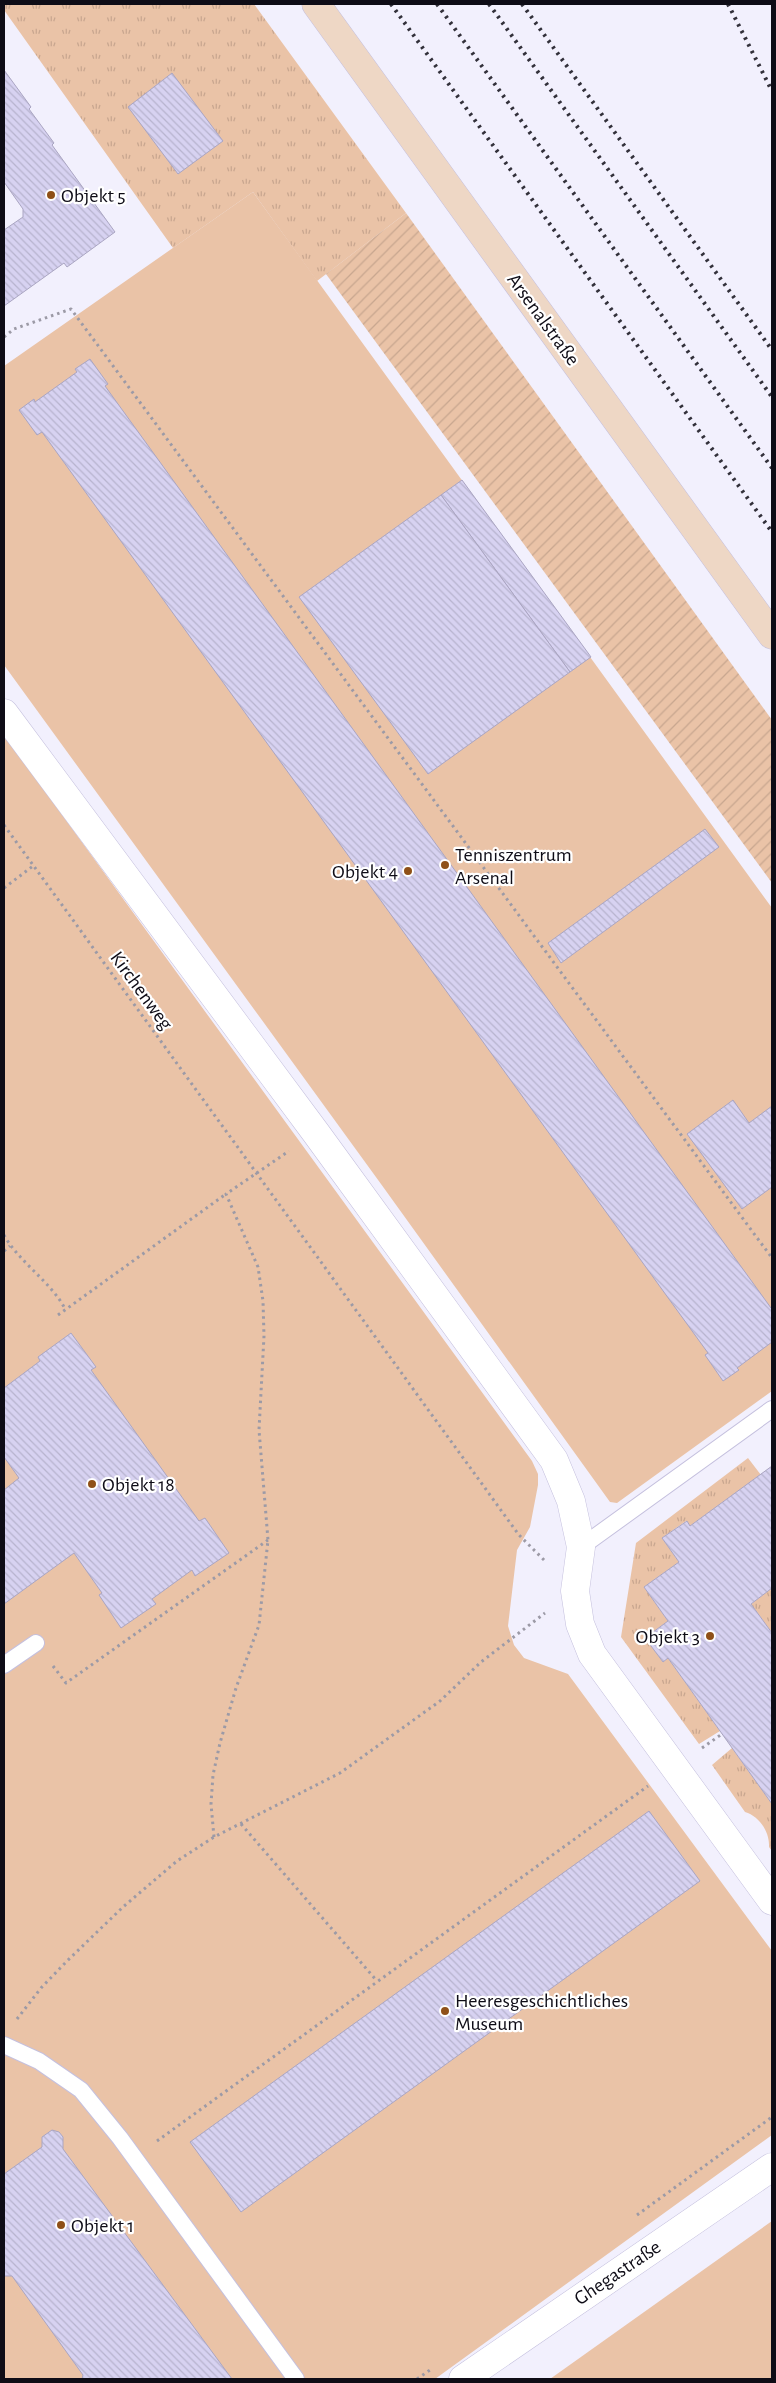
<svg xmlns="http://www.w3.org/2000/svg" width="776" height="2383" font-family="'Alegreya Sans',sans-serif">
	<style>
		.grass { fill: url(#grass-tufts) }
		.park { fill: #eac3a7 }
		.garden { fill: url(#garden-furrows) }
		.building { fill: url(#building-back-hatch); stroke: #aaa5c2 }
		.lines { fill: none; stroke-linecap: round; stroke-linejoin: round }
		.service-casing { stroke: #c5c0de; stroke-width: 18 }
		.minor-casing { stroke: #c5c0de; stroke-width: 29 }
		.tertiary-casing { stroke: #c5c0de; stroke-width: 29 }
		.secondary-casing { stroke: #c5c0de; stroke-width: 29 }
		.path { stroke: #9c9aa6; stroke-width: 3; stroke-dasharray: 2.5 4; stroke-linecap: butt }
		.service { stroke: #fff; stroke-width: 16 }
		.minor { stroke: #fff; stroke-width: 28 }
		.tertiary { stroke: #fff; stroke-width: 28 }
		.secondary { stroke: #eed7c5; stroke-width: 28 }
		.rail { stroke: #32303a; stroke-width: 4; stroke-dasharray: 2.5 5; stroke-linecap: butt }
		.poi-dot { fill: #8f5018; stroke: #fff; stroke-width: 2 }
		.labels { text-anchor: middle; stroke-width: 4.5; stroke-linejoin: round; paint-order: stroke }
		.poi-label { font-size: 20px; fill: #0e0c16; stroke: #fff; text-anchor: start }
		.street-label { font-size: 20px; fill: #0e0c16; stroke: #fff }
	</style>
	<defs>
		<pattern id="grass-tufts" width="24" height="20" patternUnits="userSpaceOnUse" patternTransform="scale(1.25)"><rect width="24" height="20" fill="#eac3a7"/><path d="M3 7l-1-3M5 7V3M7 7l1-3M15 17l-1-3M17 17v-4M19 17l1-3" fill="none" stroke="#c8a68f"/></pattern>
		<pattern id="garden-furrows" width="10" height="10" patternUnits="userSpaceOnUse" patternTransform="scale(1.25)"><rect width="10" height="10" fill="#eac3a7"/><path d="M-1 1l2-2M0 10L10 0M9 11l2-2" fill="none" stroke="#c8a68f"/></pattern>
		<pattern id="building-back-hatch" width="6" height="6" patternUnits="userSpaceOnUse" patternTransform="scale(1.25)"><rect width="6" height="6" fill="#d7d2f1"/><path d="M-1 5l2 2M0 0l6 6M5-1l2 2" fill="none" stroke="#b7b3ce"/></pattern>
	</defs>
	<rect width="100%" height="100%" fill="#f2f0fd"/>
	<g class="grass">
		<polygon points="4,4 254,4 406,213 317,281 253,192 173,248 4,10"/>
		<polygon points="748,1458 761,1475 690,1526 686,1521 662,1538 679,1562 644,1587 668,1621 645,1638 663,1662 668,1658 720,1731 699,1744 621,1637 636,1543"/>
		<polygon points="772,1588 772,1633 751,1604"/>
		<path d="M732 1748 772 1804V1851L769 1847C770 1832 759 1816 745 1812L712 1765Z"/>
	</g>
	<g class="park">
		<polygon points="253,192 772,908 772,1391 617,1503 610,1502 381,1184 4,665 4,366"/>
		<polygon points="4,735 532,1461 538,1474 538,1485 530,1527 517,1550 508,1626 514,1645 524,1658 568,1674 772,1951 772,2135 435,2379 4,2379"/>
		<polygon points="772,2221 772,2379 550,2379"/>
	</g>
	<polygon class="garden" points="406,213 772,720 772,883 326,274"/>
	<g class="building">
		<polygon points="4,70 31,107 29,109 54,143 52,145 115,232 67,267 64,263 4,306 4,230 23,217 23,209 4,182"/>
		<polygon points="172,73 223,141 178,174 128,107"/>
		<polygon points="90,359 108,384 105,386 771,1308 772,1307 772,1342 737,1368 739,1370 723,1381 705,1355 708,1353 42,432 37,435 19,410 34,399 35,402 77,372 75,369"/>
		<polygon points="462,480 591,657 570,672 441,495"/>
		<polygon points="441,495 570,672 428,774 299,597"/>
		<polygon points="705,829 719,847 561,963 548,943"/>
		<polygon points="733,1100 749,1123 772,1106 772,1187 742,1209 687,1134"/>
		<polygon points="71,1333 96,1367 91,1370 199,1521 205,1518 229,1553 195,1576 192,1570 152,1599 156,1604 121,1628 99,1595 102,1593 74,1553 4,1604 4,1490 19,1478 4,1457 4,1388 40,1361 38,1357"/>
		<polygon points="772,1466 772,1588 751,1604 772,1633 772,1804 668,1658 663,1662 645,1638 668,1621 644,1587 679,1562 662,1538 687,1521 690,1526"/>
		<polygon points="649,1811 700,1881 241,2212 190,2142"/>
		<polygon points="52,2130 59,2132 63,2137 63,2149 232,2379 82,2379 83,2375 12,2276 4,2276 4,2174 42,2147 42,2137"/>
	</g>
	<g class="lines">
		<g class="service-casing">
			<g id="service">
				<polyline points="581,1547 772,1409"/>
				<polyline points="4,1665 36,1643"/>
				<polyline points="4,2045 39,2061 81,2090 120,2138 296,2379"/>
			</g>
		</g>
		<g class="minor-casing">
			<polyline id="minor" points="4,713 316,1133 554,1460 571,1501 581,1547 575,1591 580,1624 592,1654 772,1901"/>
		</g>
		<g class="tertiary-casing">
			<polyline id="tertiary" points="463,2379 772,2167"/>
		</g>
		<g class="secondary-casing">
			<polyline id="secondary" points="316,4 772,635"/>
		</g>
		<g class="path">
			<polyline points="4,337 14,329 71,309 772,1258"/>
			<polyline points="4,825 519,1535 545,1561"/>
			<polyline points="4,888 33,866"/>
			<path d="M4 1235C18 1261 53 1284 65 1309"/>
			<polyline points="4,1251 10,1246"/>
			<polyline points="58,1315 226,1194"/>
			<polyline points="53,1666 66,1683 268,1540"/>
			<polyline points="702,1748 722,1734"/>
			<polyline points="241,1824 377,1981"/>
			<polyline points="214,1837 211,1804 213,1775 220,1743 236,1688 259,1625 268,1540 259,1430 264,1336 263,1301 258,1267 226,1194 289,1151"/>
			<polyline points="17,2019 41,1988 67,1961 123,1907 177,1861 214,1837 340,1773 440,1701 481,1662 545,1613"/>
			<polyline points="157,2141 648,1786"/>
			<polyline points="637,2215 772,2117"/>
			<polyline points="417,2379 430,2370"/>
		</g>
		<use href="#service" class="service"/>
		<use href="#minor" class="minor"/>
		<use href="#tertiary" class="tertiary"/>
		<use href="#secondary" class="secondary"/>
		<g class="rail">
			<polyline points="391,4 772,532"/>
			<polyline points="437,4 772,468"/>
			<polyline points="489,4 772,397"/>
			<polyline points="522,4 772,350"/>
			<polyline points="728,4 772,91"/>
		</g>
	</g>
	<g class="poi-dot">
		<circle cx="51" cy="195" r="5"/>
		<circle cx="445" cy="865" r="5"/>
		<circle cx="408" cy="871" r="5"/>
		<circle cx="92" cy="1484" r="5"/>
		<circle cx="710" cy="1636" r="5"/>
		<circle cx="445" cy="2011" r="5"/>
		<circle cx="61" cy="2225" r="5"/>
	</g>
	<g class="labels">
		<g class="poi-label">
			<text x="61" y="202">Objekt 5</text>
			<text x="455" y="861">Tenniszentrum<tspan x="455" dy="23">Arsenal</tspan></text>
			<text x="398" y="878" text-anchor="end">Objekt 4</text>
			<text x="102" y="1491">Objekt 18</text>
			<text x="700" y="1643" text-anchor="end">Objekt 3</text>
			<text x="455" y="2007">Heeresgeschichtliches<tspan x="455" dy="23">Museum</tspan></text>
			<text x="71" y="2232">Objekt 1</text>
		</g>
		<g class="street-label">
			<text transform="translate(544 319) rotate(54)" y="7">Arsenalstraße</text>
			<text transform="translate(142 990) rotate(54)" y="7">Kirchenweg</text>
			<text transform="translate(617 2272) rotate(-34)" y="7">Ghegastraße</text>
		</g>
	</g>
	<rect width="776" height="2383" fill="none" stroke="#0e0c16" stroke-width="10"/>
</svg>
